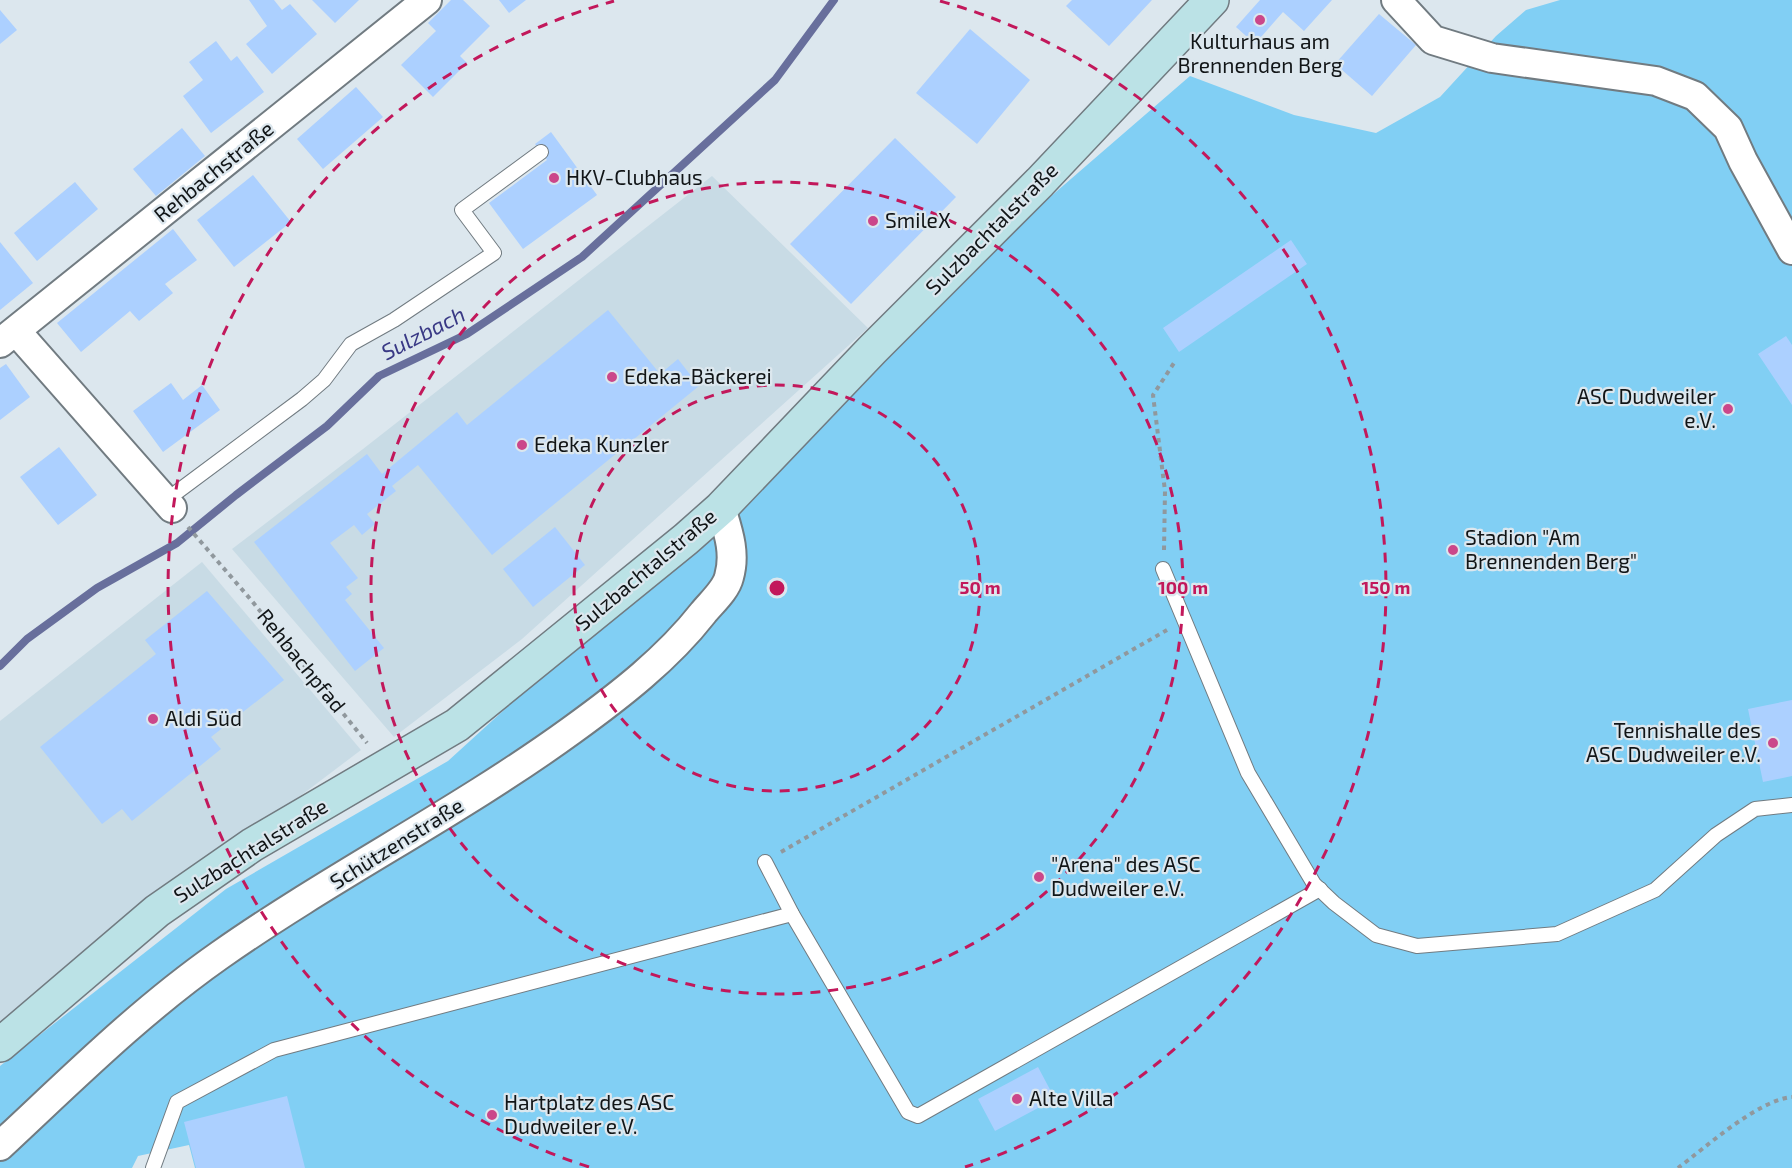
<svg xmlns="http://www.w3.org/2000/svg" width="1792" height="1168" font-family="'Exo 2',sans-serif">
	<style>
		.built { fill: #c8dbe5 }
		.green { fill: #81cff4 }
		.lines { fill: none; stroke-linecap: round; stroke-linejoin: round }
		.stream { stroke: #686f9c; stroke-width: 8 }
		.building { fill: #acd0ff }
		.lane-casing { stroke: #717b81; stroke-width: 16 }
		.street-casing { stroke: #717b81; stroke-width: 32 }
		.secondary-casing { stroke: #717b81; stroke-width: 36 }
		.path { stroke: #90989d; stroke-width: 4; stroke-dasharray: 4.5 4.5; stroke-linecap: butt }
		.lane { stroke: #fff; stroke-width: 14 }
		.street { stroke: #fff; stroke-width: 28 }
		.secondary { stroke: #bbe2e6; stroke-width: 33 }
		.ring { fill: none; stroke: #c2185b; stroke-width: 3; stroke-dasharray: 10 8 }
		.poi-dot { fill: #cb478a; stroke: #dce7ee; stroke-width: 2 }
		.labels { text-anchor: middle; stroke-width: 4.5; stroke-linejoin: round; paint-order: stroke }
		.poi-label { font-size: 21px; fill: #111517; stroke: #dce7ee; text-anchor: start }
		.street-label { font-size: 21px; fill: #111517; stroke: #dce7ee }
		.water-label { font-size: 22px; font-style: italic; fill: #393985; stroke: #dce7ee }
		.centre { fill: #c2185b; stroke: #dce7ee; stroke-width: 3 }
		.ring-label { font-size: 18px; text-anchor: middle; font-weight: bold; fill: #c2185b; stroke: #dce7ee; stroke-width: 4.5; stroke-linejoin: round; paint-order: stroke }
	</style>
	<rect width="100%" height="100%" fill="#dce7ee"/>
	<g class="built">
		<polygon points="712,176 868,328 522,639 394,737 232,549 363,449"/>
		<polygon points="202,562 361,750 0,1023 0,721"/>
	</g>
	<polygon class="green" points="1560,0 1792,0 1792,1168 195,1168 189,1145 138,1156 132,1168 0,1168 0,1066 226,889 448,761 816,425 1020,223 1190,76 1294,115 1376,133 1440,97 1496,36 1526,10"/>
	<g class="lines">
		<polyline class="stream" points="0,666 27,639 97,588 177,543 236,495 327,426 379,376 467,334 582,257 775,80 834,0"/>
	</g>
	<g class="building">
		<polygon points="249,0 274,0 282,10 290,4 317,34 272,74 246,44 267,26"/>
		<polygon points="312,0 359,0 335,23"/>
		<polygon points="451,0 463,0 490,26 460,56 467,63 433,97 401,65 436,31 428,23"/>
		<polygon points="499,0 526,0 509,13"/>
		<polygon points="1072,0 1152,0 1109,46 1066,6"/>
		<polygon points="1260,0 1332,0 1304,31 1283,12 1255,44 1236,27"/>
		<polygon points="0,10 17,30 0,44"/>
		<polygon points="1379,14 1416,45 1372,96 1335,64"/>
		<polygon points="970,29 1030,80 977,144 916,93"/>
		<polygon points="216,41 231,61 237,56 264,92 211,133 183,96 203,80 189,62"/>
		<polygon points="356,87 383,117 323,169 297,139"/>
		<polygon points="182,128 205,156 156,196 133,169"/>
		<polygon points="551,132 597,195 523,249 489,203 547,160 535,144"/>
		<polygon points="895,138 956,197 851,304 790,244"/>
		<polygon points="253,175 291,222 234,267 197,220"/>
		<polygon points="75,182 98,209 37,261 14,233"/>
		<polygon points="173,229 197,260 165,284 173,293 139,321 130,311 81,352 57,323"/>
		<polygon points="1291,240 1307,264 1179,352 1163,328"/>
		<polygon points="0,242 33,283 0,310"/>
		<polygon points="608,310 660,374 678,359 699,386 492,555 418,465 392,486 396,491 367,514 375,524 362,535 354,525 330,543 358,578 346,587 352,594 345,600 384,648 355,671 254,542 367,454 382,474 457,412 467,425"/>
		<polygon points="1786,336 1792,345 1792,405 1758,354"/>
		<polygon points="6,364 30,397 0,420 0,368"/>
		<polygon points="171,383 183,400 202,385 220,410 163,452 133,411"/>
		<polygon points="59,447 97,495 58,525 20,477"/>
		<polygon points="555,527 585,565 533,607 503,569"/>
		<polygon points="207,591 284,680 211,737 221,749 132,821 122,809 102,824 40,747 156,654 145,640"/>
		<polygon points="1792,700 1792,776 1763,782 1748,709"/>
		<polygon points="1038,1067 1055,1099 995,1131 978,1099"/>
		<polygon points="287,1096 305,1168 196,1168 184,1122"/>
	</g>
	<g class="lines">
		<g class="lane-casing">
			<g id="lane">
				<polyline points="165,501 302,399 324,380 351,344 394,320 494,253 462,210 541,152"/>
				<polyline points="1163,569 1248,773 1314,884 1334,903 1376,935 1417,946 1557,934 1655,890 1716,835 1755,809 1792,805"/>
				<polyline points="765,862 792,914 908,1112 918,1116 1320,889"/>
				<polyline points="153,1168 177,1102 274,1050 792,914"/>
			</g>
		</g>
		<g class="street-casing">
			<g id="street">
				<polyline points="1396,0 1433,40 1492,58 1656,81 1695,96 1728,128 1743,161 1792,250"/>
				<polyline points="16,331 172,508"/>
				<polyline points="0,343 427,0"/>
				<path d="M0 1146C71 1080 140 1011 220 955 334 875 459 812 572 730 619 696 667 659 703 613 711 603 726 590 729 577 736 553 728 531 721 508"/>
			</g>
		</g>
		<g class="secondary-casing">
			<polyline id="secondary" points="0,1045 157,911 252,845 457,725 686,539 721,508 872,350 1040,182 1212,0"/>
		</g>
		<g class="path">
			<polyline points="188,527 252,601 367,743"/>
			<polyline points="1164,550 1165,491 1153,395 1174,363"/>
			<polyline points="781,852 1167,630"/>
			<path d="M1678 1168C1706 1147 1758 1100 1792 1097"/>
		</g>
		<use href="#lane" class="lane"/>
		<use href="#street" class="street"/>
		<use href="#secondary" class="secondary"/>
	</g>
	<g class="ring">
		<circle cx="777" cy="588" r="203"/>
		<circle cx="777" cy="588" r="406"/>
		<path d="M589 1167A609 609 0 0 1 614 1M940 1A609 609 0 0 1 965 1167"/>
	</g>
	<g class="poi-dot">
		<circle cx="1260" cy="20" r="6"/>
		<circle cx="554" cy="178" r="6"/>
		<circle cx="873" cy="221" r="6"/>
		<circle cx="612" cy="377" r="6"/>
		<circle cx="1728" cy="409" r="6"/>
		<circle cx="522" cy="445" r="6"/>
		<circle cx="1453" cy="550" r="6"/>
		<circle cx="153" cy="719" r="6"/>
		<circle cx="1773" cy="743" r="6"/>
		<circle cx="1039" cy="877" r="6"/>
		<circle cx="1017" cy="1099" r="6"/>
		<circle cx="492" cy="1115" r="6"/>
	</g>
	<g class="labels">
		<g class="poi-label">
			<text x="1260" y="49" text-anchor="middle">Kulturhaus am<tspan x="1260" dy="24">Brennenden Berg</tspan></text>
			<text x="566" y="185">HKV-Clubhaus</text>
			<text x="885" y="228">SmileX</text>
			<text x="624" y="384">Edeka-Bäckerei</text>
			<text x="1716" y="404" text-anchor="end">ASC Dudweiler<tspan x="1716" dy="24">e.V.</tspan></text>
			<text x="534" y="452">Edeka Kunzler</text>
			<text x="1465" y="545">Stadion "Am<tspan x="1465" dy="24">Brennenden Berg"</tspan></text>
			<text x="165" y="726">Aldi Süd</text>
			<text x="1761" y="738" text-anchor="end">Tennishalle des<tspan x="1761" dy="24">ASC Dudweiler e.V.</tspan></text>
			<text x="1051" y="872">"Arena" des ASC<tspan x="1051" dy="24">Dudweiler e.V.</tspan></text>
			<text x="1029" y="1106">Alte Villa</text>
			<text x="504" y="1110">Hartplatz des ASC<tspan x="504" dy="24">Dudweiler e.V.</tspan></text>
		</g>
		<g class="street-label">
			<text transform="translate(214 172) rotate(-39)" y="7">Rehbachstraße</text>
			<text transform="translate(992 229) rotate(-45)" y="7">Sulzbachtalstraße</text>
			<text transform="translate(646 570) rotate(-40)" y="7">Sulzbachtalstraße</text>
			<text transform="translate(301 661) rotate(51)" y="7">Rehbachpfad</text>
			<text transform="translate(397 844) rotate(-32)" y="7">Schützenstraße</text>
			<text transform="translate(251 851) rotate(-32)" y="7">Sulzbachtalstraße</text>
		</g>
		<g class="water-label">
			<text transform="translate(423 333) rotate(-27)" y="8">Sulzbach</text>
		</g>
	</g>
	<circle cx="777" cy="588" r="9" class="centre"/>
	<g class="ring-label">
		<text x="980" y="594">50 m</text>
		<text x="1183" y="594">100 m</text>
		<text x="1386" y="594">150 m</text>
	</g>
</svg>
